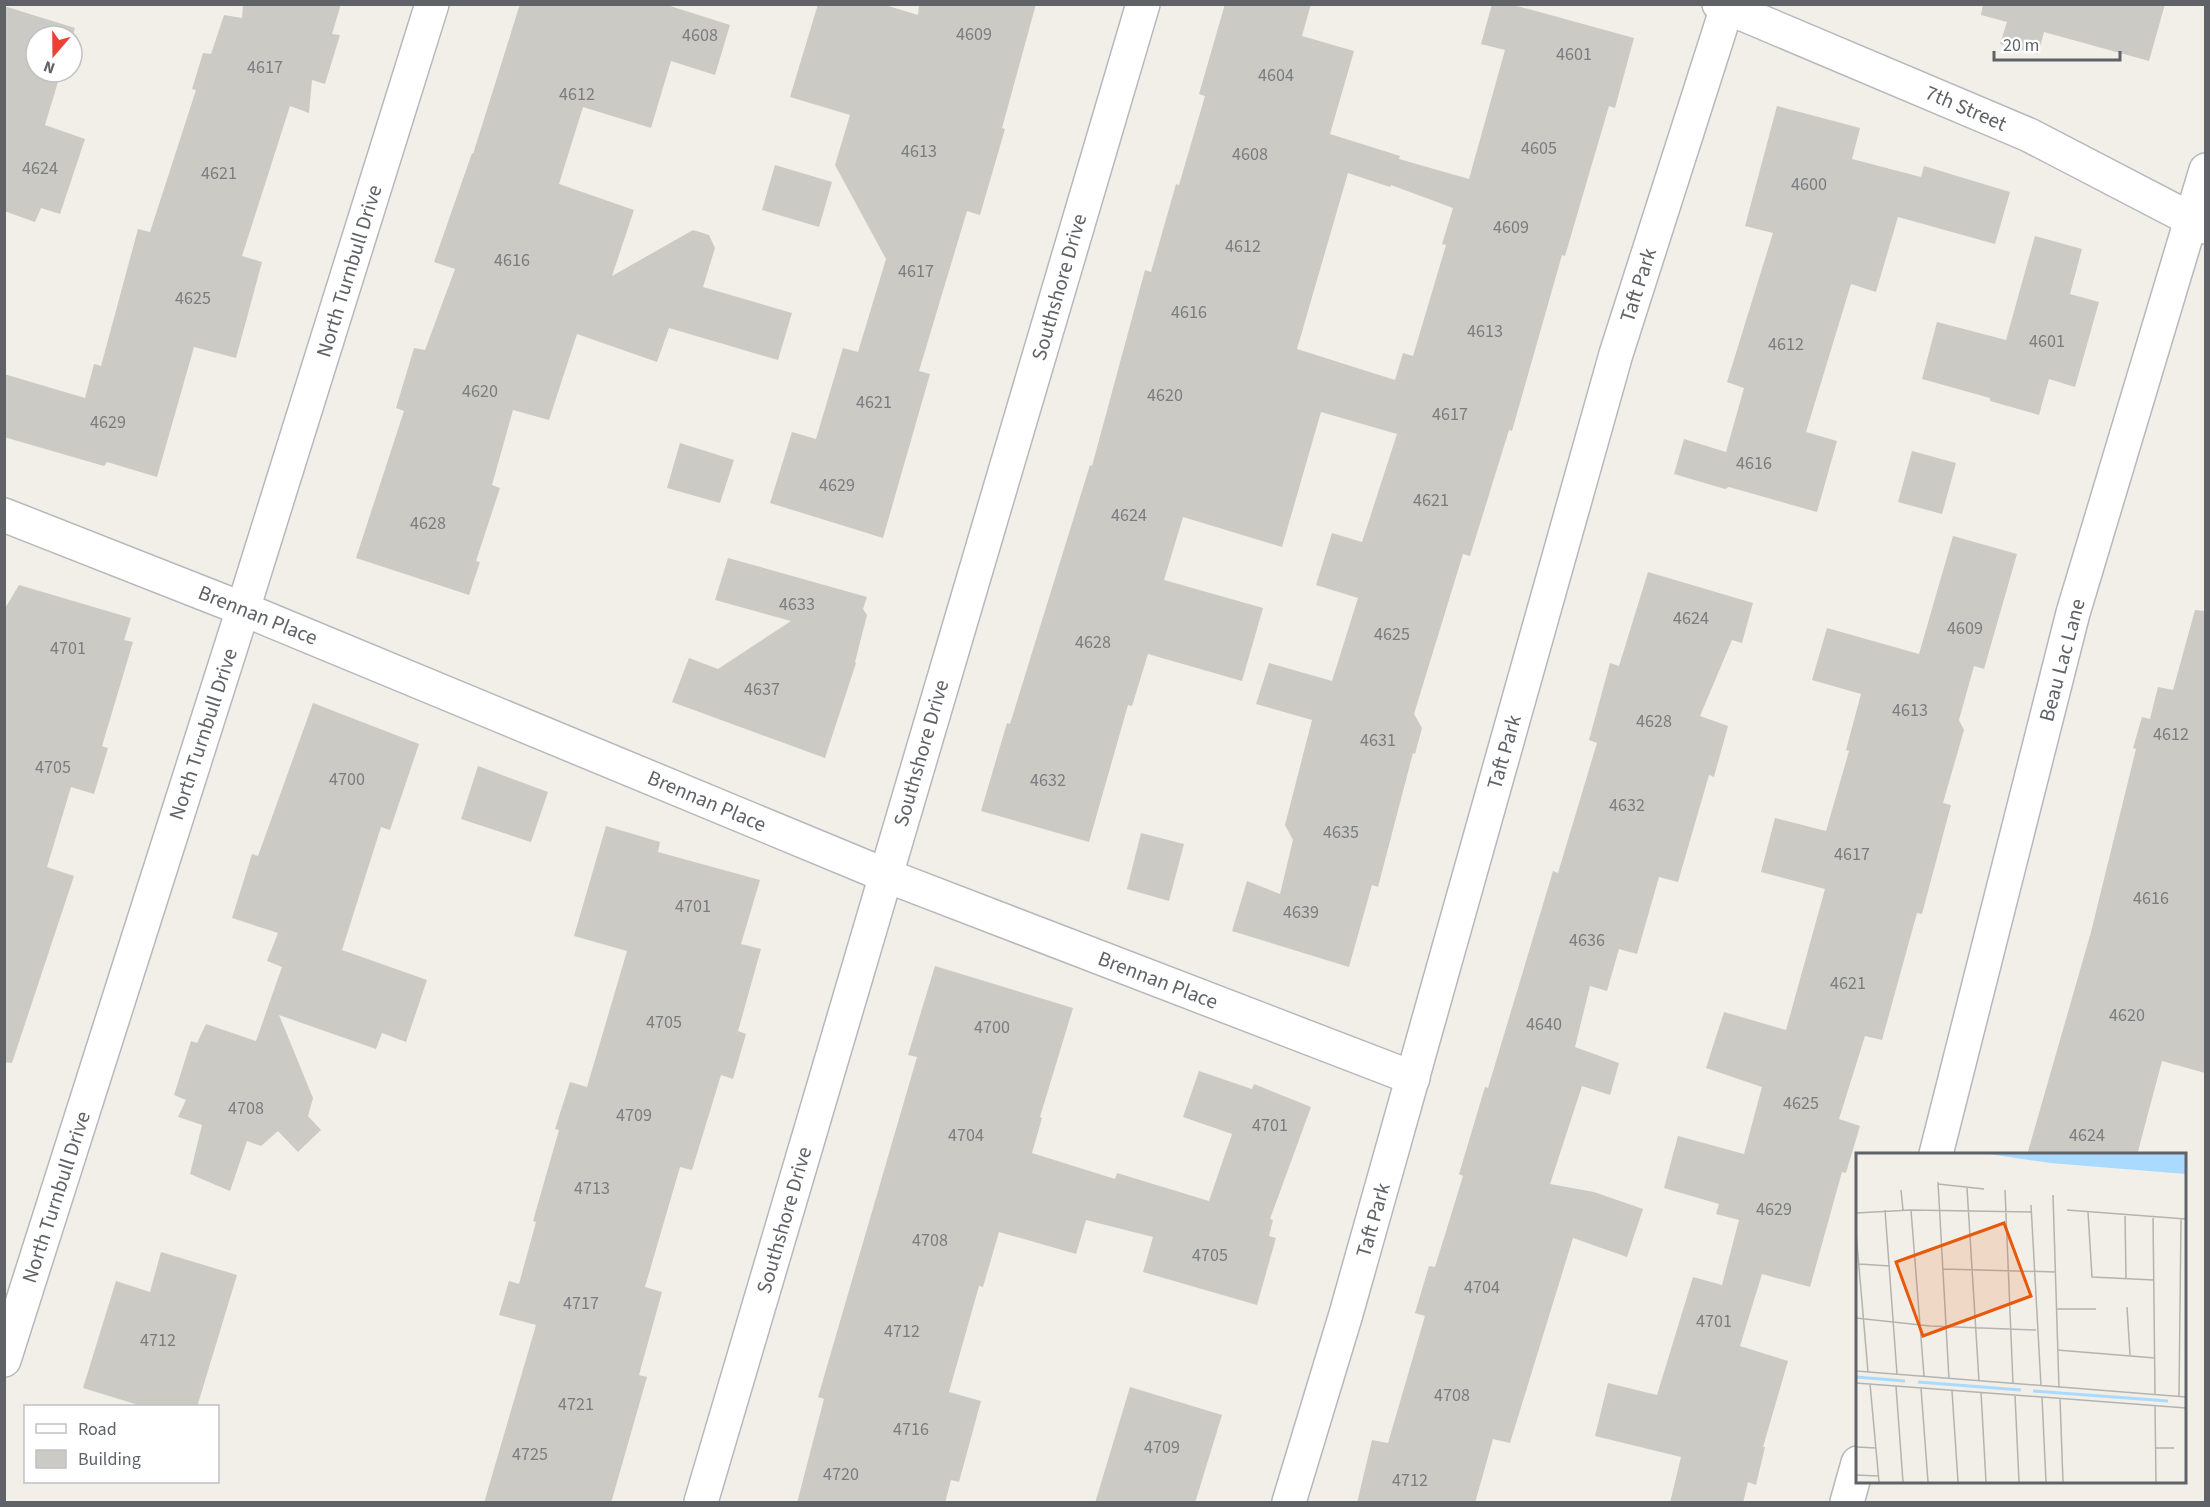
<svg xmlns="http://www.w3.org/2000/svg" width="2210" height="1507" font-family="'Source Sans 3',sans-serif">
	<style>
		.building { fill: #cccac5; fill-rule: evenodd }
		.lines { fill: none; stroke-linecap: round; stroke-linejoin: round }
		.minor-casing { stroke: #b5b8bc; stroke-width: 36 }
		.minor { stroke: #fff; stroke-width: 33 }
		.labels { text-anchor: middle; stroke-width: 4.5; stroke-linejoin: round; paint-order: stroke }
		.number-label { font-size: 18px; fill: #7a7d7f }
		.street-label { font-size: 21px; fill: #5f6368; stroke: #fff }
		.inset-river { fill: none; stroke: #aadaff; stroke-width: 3 }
		.inset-road { fill: none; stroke: #b3b3b1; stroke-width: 1.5 }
		.view { fill: #e8590c; fill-opacity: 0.15; stroke: #e8590c; stroke-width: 3 }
		.inset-edge { fill: none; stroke: #5f6368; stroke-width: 3 }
	</style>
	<rect width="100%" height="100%" fill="#f1efe8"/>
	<g class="building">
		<polygon points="243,4 341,4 332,34 340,35 325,84 312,80 309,113 290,106 242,256 262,262 236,358 194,347 157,477 107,462 104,466 4,437 4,374 85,398 94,364 101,366 138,229 150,232 196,90 192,89 203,53 211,54 224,15 242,18"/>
		<polygon points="520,4 664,4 730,25 715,75 671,61 651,128 583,107 559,184 634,210 612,276 693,230 709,235 715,248 703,287 792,313 778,360 669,328 657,362 577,334 549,420 513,410 492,485 500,488 476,561 480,562 469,595 356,558 404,411 396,408 414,348 425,350 455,269 434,262 472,153 473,154"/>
		<polygon points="818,4 882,4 918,15 919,4 1036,4 1002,128 1005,129 980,215 967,211 919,371 930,374 883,538 770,503 792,432 816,439 843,348 858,352 886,259 835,165 850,115 790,97"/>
		<path d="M1225 4H1311L1302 36 1354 51 1330 134 1400 156 1399 159 1469 179 1505 50 1481 44 1492 4H1510L1634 38 1615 108 1609 106 1565 256 1562 255 1512 431 1509 430 1470 556 1463 554 1414 714 1422 728 1415 754 1413 753 1378 887 1372 885 1349 967 1232 931 1247 881 1280 894 1293 840 1285 825 1312 720 1256 704 1269 663 1332 681 1358 598 1316 585 1332 533 1362 542 1397 434 1321 412 1282 547 1183 517 1164 580 1263 608 1242 681 1148 654 1132 706 1128 705 1089 842 981 811 1007 723 1010 724 1090 465 1092 466 1145 270 1151 272 1176 184 1179 185 1205 96 1199 94ZM1348 173 1390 187 1391 185 1453 208 1442 244 1446 245 1413 356 1403 353 1395 380 1297 349Z"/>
		<polygon points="1983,4 2165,4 2149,61 2044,32 2038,54 2000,44 2007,22 1981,15"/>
		<polygon points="4,6 75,28 72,37 36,36 36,72 61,72 45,125 85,139 60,214 41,208 35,222 4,211"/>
		<polygon points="1777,106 1860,128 1852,159 1921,177 1924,166 2010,192 1995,244 1898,217 1876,292 1851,284 1806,432 1837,441 1817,512 1729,487 1725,489 1674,474 1684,439 1726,452 1744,388 1727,382 1773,233 1745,226"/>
		<polygon points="775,165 832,182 819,227 762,210"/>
		<polygon points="2035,236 2082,249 2070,294 2099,302 2075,387 2049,379 2039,415 1990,401 1990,398 1922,379 1937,322 2006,340"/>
		<polygon points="680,443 734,460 720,503 667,488"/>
		<polygon points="1912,451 1956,463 1942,514 1898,502"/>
		<polygon points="1953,536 2017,554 1984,669 1974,666 1959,720 1964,730 1943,803 1951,805 1922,914 1917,913 1882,1040 1865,1036 1839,1119 1860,1126 1846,1173 1842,1172 1810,1287 1762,1274 1740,1346 1788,1361 1763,1447 1765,1447 1756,1485 1748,1482 1743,1503 1670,1503 1681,1457 1595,1436 1608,1383 1657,1395 1693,1277 1722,1285 1739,1220 1716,1214 1719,1204 1664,1188 1678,1136 1744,1154 1762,1087 1706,1068 1724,1012 1786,1030 1825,889 1761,872 1775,818 1826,831 1849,751 1846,750 1861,694 1812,680 1827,628 1919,654"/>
		<polygon points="728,558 867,597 863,609 867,615 855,662 856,663 825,758 672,702 689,658 718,669 791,621 715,600"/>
		<polygon points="1648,572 1753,603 1742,643 1732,640 1700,716 1728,726 1714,777 1709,775 1678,882 1659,877 1637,954 1619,949 1607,991 1590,986 1575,1047 1619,1063 1610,1095 1582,1086 1550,1184 1594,1192 1643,1209 1627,1257 1573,1238 1510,1443 1493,1439 1475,1503 1357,1503 1372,1440 1388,1443 1425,1316 1415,1313 1429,1266 1435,1267 1463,1176 1459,1174 1485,1087 1488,1088 1553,871 1558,873 1597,743 1589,740 1610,663 1619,666"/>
		<polygon points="19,585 131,618 124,640 133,642 102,746 108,748 94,794 71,787 47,867 74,876 12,1063 4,1062 4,610"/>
		<polygon points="2195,610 2205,611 2205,1073 2162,1061 2137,1155 2027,1155 2091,932 2136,749 2133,748 2142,717 2150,719 2158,687 2173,690"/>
		<polygon points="313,703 419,744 390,830 381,827 342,950 427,980 406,1042 382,1033 376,1049 279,1015 313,1098 308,1116 321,1130 298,1152 278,1131 261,1146 247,1141 230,1191 190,1174 202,1125 178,1117 186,1100 174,1095 191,1041 197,1043 206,1024 256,1041 282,967 267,961 278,933 232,918 252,854 258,856"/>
		<polygon points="478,766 548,792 531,842 461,819"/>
		<polygon points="606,826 660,842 658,852 760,880 741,944 761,949 738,1031 746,1034 733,1079 721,1075 692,1170 680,1167 645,1287 662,1292 639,1375 647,1377 611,1503 484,1503 536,1325 499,1315 509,1281 519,1284 536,1222 533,1221 559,1130 555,1129 570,1082 587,1087 627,951 574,936"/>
		<polygon points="1141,833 1184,844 1169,901 1127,889"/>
		<polygon points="935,966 1073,1008 1040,1117 1042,1118 1032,1153 1115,1179 1117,1173 1209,1201 1232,1134 1183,1117 1199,1071 1252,1089 1254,1084 1311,1107 1270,1219 1273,1220 1269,1236 1276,1238 1257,1305 1143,1272 1153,1237 1086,1220 1076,1254 999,1232 983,1287 979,1286 949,1392 981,1401 959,1482 951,1480 945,1503 797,1503 824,1399 818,1397 917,1057 908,1055"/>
		<polygon points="161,1252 237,1275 197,1407 145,1407 83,1388 116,1281 150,1292"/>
		<polygon points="1130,1387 1222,1415 1195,1503 1095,1503"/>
	</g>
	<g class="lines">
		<g class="minor-casing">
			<g id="minor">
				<polyline points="1719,4 2029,135 2206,227"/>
				<polyline points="4,515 243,609 885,875 1413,1078"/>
				<polyline points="1936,1154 2073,613 2206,170"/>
				<polyline points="4,1360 243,609 432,4"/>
				<polyline points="701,1502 1143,4"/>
				<polyline points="1289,1502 1346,1314 1616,354 1728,4"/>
				<polyline points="1847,1502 1858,1463"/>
			</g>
		</g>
		<use href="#minor" class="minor"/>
	</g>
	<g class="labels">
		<g class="number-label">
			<text x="974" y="40">4609</text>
			<text x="700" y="41">4608</text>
			<text x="1574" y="60">4601</text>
			<text x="265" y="73">4617</text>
			<text x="1276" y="81">4604</text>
			<text x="577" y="100">4612</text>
			<text x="1539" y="154">4605</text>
			<text x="919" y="157">4613</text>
			<text x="1250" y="160">4608</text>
			<text x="40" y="174">4624</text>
			<text x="219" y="179">4621</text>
			<text x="1809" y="190">4600</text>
			<text x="1511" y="233">4609</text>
			<text x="1243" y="252">4612</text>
			<text x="512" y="266">4616</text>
			<text x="916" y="277">4617</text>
			<text x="193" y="304">4625</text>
			<text x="1189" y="318">4616</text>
			<text x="1485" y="337">4613</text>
			<text x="2047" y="347">4601</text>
			<text x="1786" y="350">4612</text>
			<text x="480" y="397">4620</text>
			<text x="1165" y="401">4620</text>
			<text x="874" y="408">4621</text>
			<text x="1450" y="420">4617</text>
			<text x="108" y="428">4629</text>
			<text x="1754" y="469">4616</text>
			<text x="837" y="491">4629</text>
			<text x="1431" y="506">4621</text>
			<text x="1129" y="521">4624</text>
			<text x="428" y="529">4628</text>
			<text x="797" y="610">4633</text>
			<text x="1691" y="624">4624</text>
			<text x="1965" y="634">4609</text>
			<text x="1392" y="640">4625</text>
			<text x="1093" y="648">4628</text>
			<text x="68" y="654">4701</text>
			<text x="762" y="695">4637</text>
			<text x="1910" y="716">4613</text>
			<text x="1654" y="727">4628</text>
			<text x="2171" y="740">4612</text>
			<text x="1378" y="746">4631</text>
			<text x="53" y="773">4705</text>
			<text x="347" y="785">4700</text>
			<text x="1048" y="786">4632</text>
			<text x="1627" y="811">4632</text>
			<text x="1341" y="838">4635</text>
			<text x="1852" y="860">4617</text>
			<text x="2151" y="904">4616</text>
			<text x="693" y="912">4701</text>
			<text x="1301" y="918">4639</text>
			<text x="1587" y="946">4636</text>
			<text x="1848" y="989">4621</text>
			<text x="2127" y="1021">4620</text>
			<text x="664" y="1028">4705</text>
			<text x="1544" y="1030">4640</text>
			<text x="992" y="1033">4700</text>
			<text x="1801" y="1109">4625</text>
			<text x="246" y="1114">4708</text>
			<text x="634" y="1121">4709</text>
			<text x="1270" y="1131">4701</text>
			<text x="966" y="1141">4704</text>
			<text x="2087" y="1141">4624</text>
			<text x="592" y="1194">4713</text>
			<text x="1774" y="1215">4629</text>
			<text x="930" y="1246">4708</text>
			<text x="1210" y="1261">4705</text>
			<text x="1482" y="1293">4704</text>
			<text x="581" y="1309">4717</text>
			<text x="1714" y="1327">4701</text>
			<text x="902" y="1337">4712</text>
			<text x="158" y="1346">4712</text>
			<text x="1452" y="1401">4708</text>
			<text x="576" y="1410">4721</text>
			<text x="911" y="1435">4716</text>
			<text x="1162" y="1453">4709</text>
			<text x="530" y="1460">4725</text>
			<text x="841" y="1480">4720</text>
			<text x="1410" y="1486">4712</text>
		</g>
		<g class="street-label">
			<text transform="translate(1966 108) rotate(23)" y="7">7th Street</text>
			<text transform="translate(349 271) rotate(-73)" y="7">North Turnbull Drive</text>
			<text transform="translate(1638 285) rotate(-72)" y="7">Taft Park</text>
			<text transform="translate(1059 287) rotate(-74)" y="7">Southshore Drive</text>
			<text transform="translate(258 615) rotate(22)" y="7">Brennan Place</text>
			<text transform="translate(2062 660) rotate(-75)" y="7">Beau Lac Lane</text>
			<text transform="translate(203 734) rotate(-72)" y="7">North Turnbull Drive</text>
			<text transform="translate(1504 752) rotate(-74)" y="7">Taft Park</text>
			<text transform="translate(921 753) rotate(-74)" y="7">Southshore Drive</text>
			<text transform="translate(707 801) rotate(23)" y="7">Brennan Place</text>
			<text transform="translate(1158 980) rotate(21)" y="7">Brennan Place</text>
			<text transform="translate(56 1197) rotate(-72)" y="7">North Turnbull Drive</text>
			<text transform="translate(784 1220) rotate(-74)" y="7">Southshore Drive</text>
			<text transform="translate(1373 1220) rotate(-74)" y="7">Taft Park</text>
		</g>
	</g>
	<g transform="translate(1856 1153)">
		<rect width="330" height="330" fill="#f1efe8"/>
		<path d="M133 1H330V21L194 10Z" fill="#aadaff"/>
		<path class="inset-river" d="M0 224 49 228M62 229 165 237M177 238 312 248"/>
		<path class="inset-road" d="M82 29 93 226M82 31 128 36M111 35 123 228M45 37 47 57M149 37 157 231M197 42 203 235M175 52 185 233M29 57 41 221M55 57 68 223M211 57 330 66M232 59 236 124 298 127M0 60 55 57 175 59M269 61 270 126M297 63 299 241M0 79 12 219M3 111 34 113M87 116 200 119M271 154 274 202M200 156H240M0 165 74 173 180 177M201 197 299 205M0 218 330 244M0 230 330 255M14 231 23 329M40 233 47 329M65 235 72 329M96 238 102 329M125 239 130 329M159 242 163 329M323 243 325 66M186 244 190 329M204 246 207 329M299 253 300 329M0 274V294M1 294 20 295M299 295H318M0 322 22 323"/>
		<path class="view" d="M148 70 175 143 67 183 40 109Z"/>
		<rect width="330" height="330" class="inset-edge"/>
	</g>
	<rect width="2210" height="1507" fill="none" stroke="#5f6368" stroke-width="12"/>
	<rect x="24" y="1405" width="195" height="78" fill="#ffffff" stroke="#bfc1c3" stroke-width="1.5"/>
	<rect x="36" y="1424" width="30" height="9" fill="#ffffff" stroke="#bfc1c3" stroke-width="1.5"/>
	<text x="78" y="1435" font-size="18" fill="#5f6368">Road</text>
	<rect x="36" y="1450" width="30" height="18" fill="#cccac5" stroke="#bfc1c3" stroke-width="1.5"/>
	<text x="78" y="1465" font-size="18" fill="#5f6368">Building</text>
	<g transform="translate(54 54) rotate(200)"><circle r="28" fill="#ffffff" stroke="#bfc1c3" stroke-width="1.5"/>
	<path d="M0-4.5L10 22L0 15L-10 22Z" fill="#ea4335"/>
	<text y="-9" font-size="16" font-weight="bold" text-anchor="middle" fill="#5f6368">N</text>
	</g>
	<path d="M1994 51v9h126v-9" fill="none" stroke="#5f6368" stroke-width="3"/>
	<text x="2003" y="51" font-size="18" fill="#5f6368" stroke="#ffffff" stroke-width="4.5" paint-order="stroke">20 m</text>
</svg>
